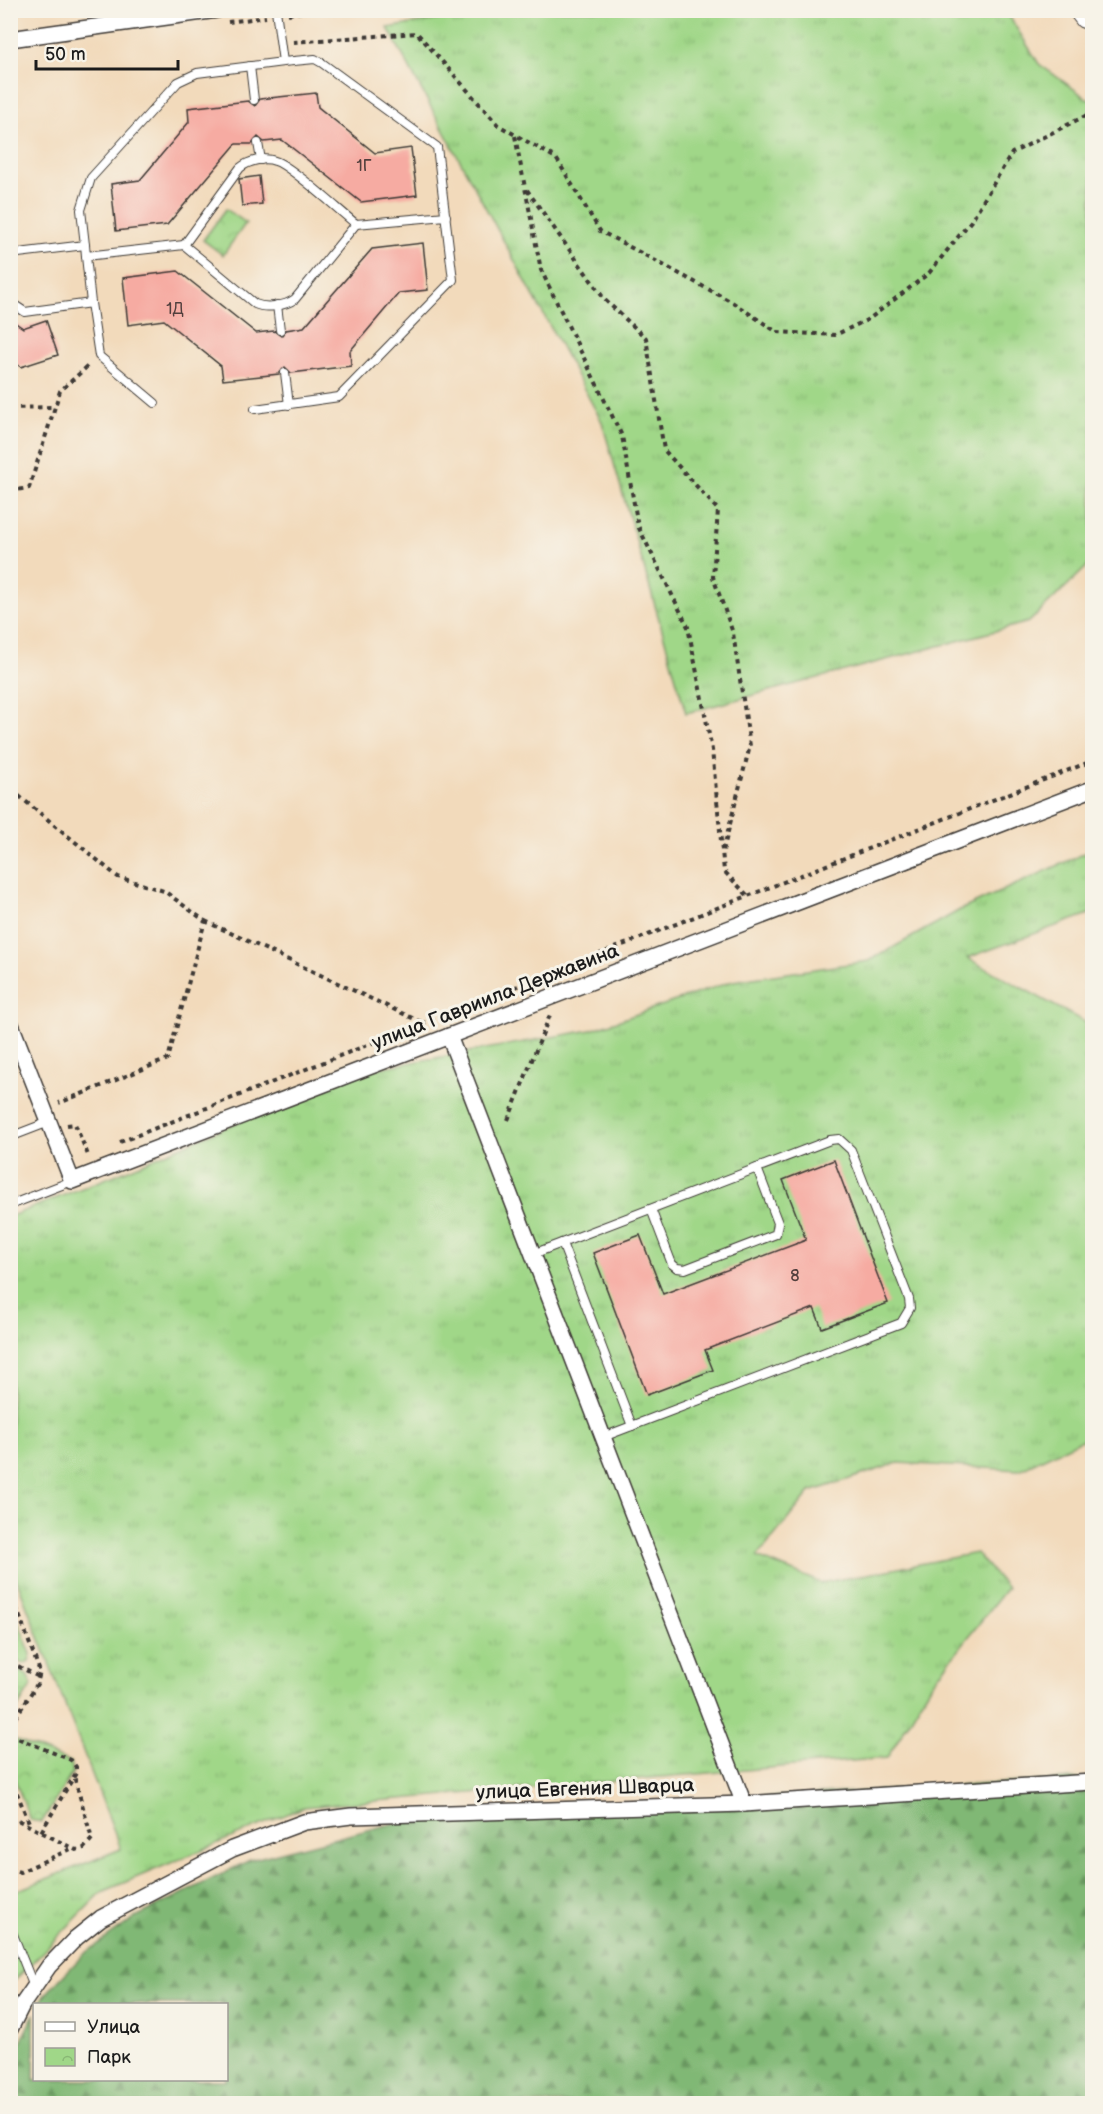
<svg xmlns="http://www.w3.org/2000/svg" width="1103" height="2114" font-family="'Balsamiq Sans',sans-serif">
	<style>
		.grass { fill: url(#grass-tufts); stroke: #5e7a52; stroke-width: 1.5 }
		.forest { fill: url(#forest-firs); stroke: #4e6a48; stroke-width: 1.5 }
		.park { fill: url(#park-crowns); stroke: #5e7a52; stroke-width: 1.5 }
		.building { fill: #f6aba2 }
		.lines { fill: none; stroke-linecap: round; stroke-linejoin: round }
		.lane-casing { stroke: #3c3834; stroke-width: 10 }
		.street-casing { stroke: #3c3834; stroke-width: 18 }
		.path { stroke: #3c3834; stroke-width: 4; stroke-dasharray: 4.5 4.5; stroke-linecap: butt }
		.lane { stroke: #fff; stroke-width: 8 }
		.street { stroke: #fff; stroke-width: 15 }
		.labels { text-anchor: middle; stroke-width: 6; stroke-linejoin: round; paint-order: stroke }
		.number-label { font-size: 16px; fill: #52403e }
		.street-label { font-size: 20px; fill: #1c1c1c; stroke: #f7f3e8 }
	</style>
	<defs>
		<pattern id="grass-tufts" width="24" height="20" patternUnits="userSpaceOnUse" patternTransform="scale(1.5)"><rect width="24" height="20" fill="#a0d788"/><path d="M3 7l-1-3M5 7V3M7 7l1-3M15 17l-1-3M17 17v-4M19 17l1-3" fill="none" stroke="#89b875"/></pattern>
		<pattern id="forest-firs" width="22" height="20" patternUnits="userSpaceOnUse" patternTransform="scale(1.5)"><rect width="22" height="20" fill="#80b874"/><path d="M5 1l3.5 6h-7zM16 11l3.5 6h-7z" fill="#68955e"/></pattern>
		<pattern id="park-crowns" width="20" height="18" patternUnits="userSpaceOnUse" patternTransform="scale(1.5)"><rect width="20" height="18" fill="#a0d788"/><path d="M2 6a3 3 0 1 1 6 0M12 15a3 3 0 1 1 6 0" fill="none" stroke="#89b875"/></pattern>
	</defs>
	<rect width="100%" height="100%" fill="#f7f3e8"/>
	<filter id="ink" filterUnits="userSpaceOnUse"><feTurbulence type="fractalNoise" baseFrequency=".0167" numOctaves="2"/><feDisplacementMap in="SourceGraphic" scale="12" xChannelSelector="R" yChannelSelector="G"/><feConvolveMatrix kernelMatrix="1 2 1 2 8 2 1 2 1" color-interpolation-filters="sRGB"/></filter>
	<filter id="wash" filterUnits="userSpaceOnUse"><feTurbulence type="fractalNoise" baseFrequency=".008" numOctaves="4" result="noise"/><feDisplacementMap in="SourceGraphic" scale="24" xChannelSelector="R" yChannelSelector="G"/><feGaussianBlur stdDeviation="1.35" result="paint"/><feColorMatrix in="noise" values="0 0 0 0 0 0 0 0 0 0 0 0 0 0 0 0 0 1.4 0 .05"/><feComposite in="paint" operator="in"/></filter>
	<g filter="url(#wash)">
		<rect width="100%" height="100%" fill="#f2dabb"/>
		<g class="grass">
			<polygon points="495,10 1006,11 1039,64 1092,102 1092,562 1029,622 686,713 602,422 388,28"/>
			<polygon points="1092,850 1092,913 967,958 1092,1026 1092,1435 1019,1470 898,1463 810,1492 757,1557 821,1583 976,1553 1007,1588 933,1682 887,1758 304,1807 102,1892 11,1984 11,1893 121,1849 11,1565 11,1216 115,1175 352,1073 591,1030 733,981 869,961 960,910"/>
		</g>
		<path class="forest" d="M1092 1778V2103L11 2104C10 2067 18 2045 34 2014V2080H226V2004H39L44 1996 83 1955 136 1917 250 1860 415 1818Z"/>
		<g class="park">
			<polygon points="226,209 246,223 223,255 203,240"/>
			<polygon points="10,1601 31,1654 29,1661 24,1664 11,1659"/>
			<polygon points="11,1666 27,1675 32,1685 11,1719"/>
			<polygon points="13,1739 71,1762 73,1772 42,1822 30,1820 11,1769 11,1740"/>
		</g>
		<g id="blocks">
			<g class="building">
				<polygon points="316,93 318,107 375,153 411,148 417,195 361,202 282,140 264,142 258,137 252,144 236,144 167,225 116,231 111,184 140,180 189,122 188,108 248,101 255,106 260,99"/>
				<polygon points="259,176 262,204 242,206 239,179"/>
				<polygon points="423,243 428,290 399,293 350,351 351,366 291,373 285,367 279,374 223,380 221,366 164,320 128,325 123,278 178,271 256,333 274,331 281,336 286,330 304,327 372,249"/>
				<polygon points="10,319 23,328 46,320 58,355 21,367 10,360"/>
				<polygon points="834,1160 888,1303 822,1328 814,1308 705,1350 713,1370 647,1395 593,1253 640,1235 663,1294 806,1240 783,1180"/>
			</g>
		</g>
	</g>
	<g filter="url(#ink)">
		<use href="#blocks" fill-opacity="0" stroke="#3c3834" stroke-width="1.5"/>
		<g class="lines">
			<g class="lane-casing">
				<g id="lane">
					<polyline points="1071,10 1081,23 1092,27"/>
					<polyline points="250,66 254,100"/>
					<polyline points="258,143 261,160"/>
					<path d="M85 245 86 256 184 245 255 304C266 309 285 306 295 299L356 224"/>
					<path d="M184 245 240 168C248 161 264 157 275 161 290 165 341 212 356 224L446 216"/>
					<polyline points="10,254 85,245 81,210 91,178 178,82 197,73 283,62 276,10"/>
					<polyline points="86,256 91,303"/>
					<polyline points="10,302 25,312 91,303 99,356 155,403"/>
					<polyline points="277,305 280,330"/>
					<polyline points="285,373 289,405"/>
					<polyline points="255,409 339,397 453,280 437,147 322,63 315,59 283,62"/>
					<polyline points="10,1137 49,1122"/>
					<polyline points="10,1205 72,1181"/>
					<polyline points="651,1209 672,1264 677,1268 685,1269 776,1234 778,1223 757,1168"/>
					<polyline points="562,1243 632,1426"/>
					<polyline points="533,1254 830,1140 839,1139 851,1150 909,1299 910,1308 901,1323 603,1437"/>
					<polyline points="10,1927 34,1987"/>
				</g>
			</g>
			<g class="street-casing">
				<g id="street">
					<polyline points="10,39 217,10"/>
					<polyline points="10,1022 72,1181 1092,789"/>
					<polyline points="449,1036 744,1804"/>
					<polyline points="10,2029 22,2005 49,1966 76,1938 101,1918 232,1849 304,1822 351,1816 744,1804 1092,1782"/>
				</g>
			</g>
			<g class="path">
				<polyline points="288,14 314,10"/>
				<polyline points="228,22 266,17"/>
				<polyline points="293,42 417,33 498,125 556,158 600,231 732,302 777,332 835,335 869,319 929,273 971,221 1012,153 1085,116 1092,117"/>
				<polyline points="515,136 541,270 622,436 638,526 688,627 712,750 724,871 749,897"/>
				<polyline points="527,190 605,300 646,338 664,450 718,510 713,577 733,633 750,746 723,851"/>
				<polyline points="10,408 55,407"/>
				<polyline points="10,491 29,488 60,391 90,364"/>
				<polyline points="10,794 19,796 118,877 164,891 205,921 168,1059 59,1103"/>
				<polyline points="205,921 423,1023"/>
				<polyline points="508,1120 550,1015"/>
				<polyline points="67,1125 75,1124 88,1155 91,1154"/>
				<polyline points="120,1142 1092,761"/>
				<polyline points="10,1590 40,1672 37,1684 10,1726"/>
				<polyline points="10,1662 39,1677"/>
				<polyline points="10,1735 71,1760 76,1767 76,1773 41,1832"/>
				<polyline points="10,1776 30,1825"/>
				<polyline points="10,1816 76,1850 84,1848 92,1839 74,1776"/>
				<polyline points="10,1866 13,1870 20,1872 73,1848"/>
			</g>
			<use href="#lane" class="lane"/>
			<use href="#street" class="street"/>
		</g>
	</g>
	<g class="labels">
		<g class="number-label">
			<text x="364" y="171">1Г</text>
			<text x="175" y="314">1Д</text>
			<text x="795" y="1281">8</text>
		</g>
		<g class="street-label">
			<text transform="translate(495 996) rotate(-21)" y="7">улица Гавриила Державина</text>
			<text transform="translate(585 1788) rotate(-2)" y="7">улица Евгения Шварца</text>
		</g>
	</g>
	<rect width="1103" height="2114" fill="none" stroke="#f7f3e8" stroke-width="36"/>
	<rect x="33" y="2003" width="195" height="78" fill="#f7f3e8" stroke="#9f9d96" stroke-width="1.5"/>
	<rect x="45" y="2022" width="30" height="9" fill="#ffffff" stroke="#9f9d96" stroke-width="1.5"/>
	<text x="87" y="2033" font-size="18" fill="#1c1c1c">Улица</text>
	<rect x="45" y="2048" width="30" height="18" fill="url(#park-crowns)" stroke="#9f9d96" stroke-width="1.5"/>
	<text x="87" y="2063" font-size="18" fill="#1c1c1c">Парк</text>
	<path d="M36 60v9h142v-9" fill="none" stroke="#1c1c1c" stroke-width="3"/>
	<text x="45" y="60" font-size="18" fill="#1c1c1c" stroke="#f7f3e8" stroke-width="4.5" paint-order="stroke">50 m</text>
</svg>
